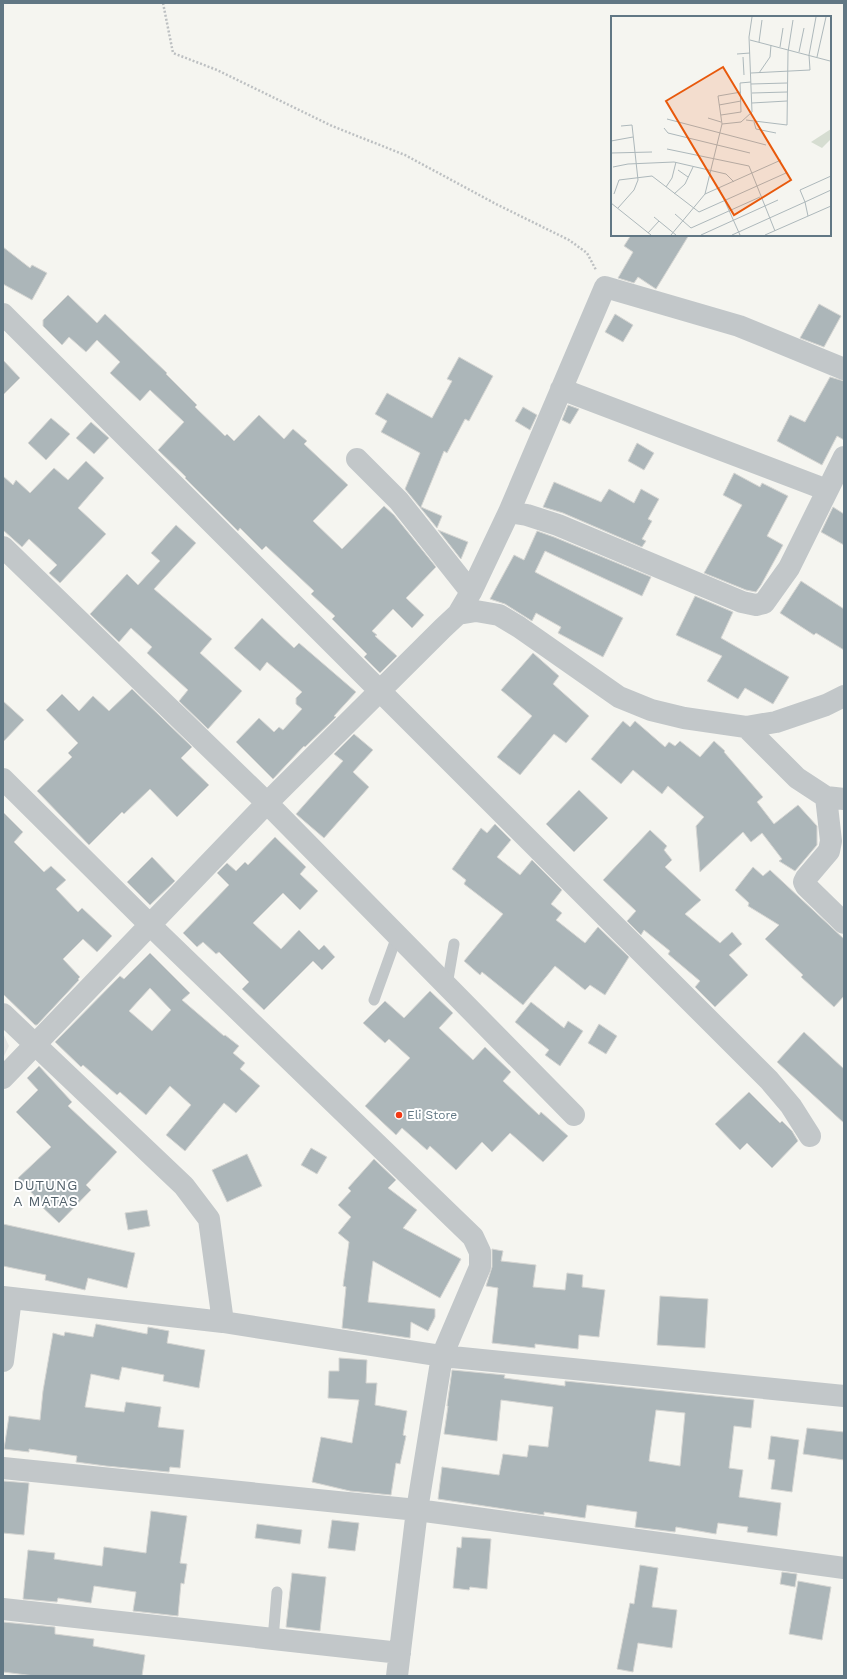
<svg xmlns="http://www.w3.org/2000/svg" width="847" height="1679" font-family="'Work Sans',sans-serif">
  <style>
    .built { fill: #e6e6e4 }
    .building { fill: #acb6b9; stroke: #d6d6d3; fill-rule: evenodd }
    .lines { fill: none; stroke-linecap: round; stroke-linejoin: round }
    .path { stroke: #bdc0c2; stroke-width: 2.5; stroke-dasharray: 2 2; stroke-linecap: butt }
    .lane { stroke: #c2c7c9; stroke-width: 11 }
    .street { stroke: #c2c7c9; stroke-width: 22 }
    .poi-dot { fill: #f23914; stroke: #fff; stroke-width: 1.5 }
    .labels { text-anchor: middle; stroke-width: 4; stroke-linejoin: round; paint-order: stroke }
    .poi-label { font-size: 12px; fill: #617784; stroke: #fff; text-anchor: start }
    .quarter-label { font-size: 14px; letter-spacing: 1px; fill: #505f69; stroke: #fff }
    .inset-road { fill: none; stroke: #adb8bb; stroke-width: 1 }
    .view { fill: #e8590c; fill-opacity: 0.15; stroke: #e8590c; stroke-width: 2 }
    .inset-edge { fill: none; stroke: #617784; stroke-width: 2 }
  </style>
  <rect width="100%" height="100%" fill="#f5f5f0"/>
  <path class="built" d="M3,1033L9,1046L3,1058Z"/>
  <path class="building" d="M631,235H689L656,289L638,277L634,283L618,278L633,252L624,246Z
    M3,247L30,268L32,265L47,273L32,300L3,284Z
    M68,295L97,323L105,314L167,373L166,374L197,405L195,407L225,436L227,434L234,441L259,415L284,439L293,429L307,441L304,444L348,485L313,521L342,549L384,506L394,515L436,567L406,598L424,615L412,628L393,609L372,631L377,635L375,636L397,656L380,673L364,657L367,654L332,619L335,616L311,594L314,591L266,546L262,550L240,528L238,531L185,478L186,477L158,450L184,422L150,390L140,401L110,373L120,362L97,340L86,352L69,337L62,345L43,326V320Z
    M819,304L841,316L824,347L800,338Z
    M615,314L633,325L623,342L605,332Z
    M459,357L493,376L469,421L465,419L447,453L444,451L421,507L442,516L437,528L405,489L420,453L381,432L387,421L375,414L387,393L432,418L452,381L447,379Z
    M3,360L20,378L3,395Z
    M830,377L844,381V440L837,436L822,465L777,441L790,415L805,422Z
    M568,405L579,409L570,424L562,420Z
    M523,407L537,415L530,430L515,421Z
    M51,418L70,434L46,460L28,443Z
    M91,422L109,438L94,454L76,438Z
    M637,443L654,453L644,470L628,461Z
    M86,461L104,478L78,508L106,534L60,583L49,573L57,565L29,539L22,547L3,530V476L13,485L16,480L30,493L54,468L68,480Z
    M734,473L760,487L762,483L788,496L767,536L783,545L761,585L756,592L746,590L704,573L742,505L723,495Z
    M554,482L601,502L609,489L634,503L641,489L659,499L648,519L652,521L642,539L646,541L642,547L563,513L543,507Z
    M833,507L844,514V545L821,532Z
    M176,525L196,543L154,589L212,639L200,653L242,691L208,729L179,701L188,690L147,653L152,647L131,628L119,642L90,614L127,574L138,585L160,561L151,553Z
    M438,530L468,542L461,559L460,558Z
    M537,531L554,537L651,577L642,596L545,551L535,572L623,618L603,657L558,633L561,627L536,613L532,621L505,604L490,599L514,555L524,560Z
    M801,581L844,609V650L816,633L814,635L780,613Z
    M695,596L733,612L721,638L789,677L773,704L745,688L738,699L707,681L722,656L676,635Z
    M262,618L294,648L299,643L356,692L334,716L336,717L305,747L304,746L273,779L236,742L259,718L274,732L279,727L283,730L302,709L296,704V698L302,692L267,662L260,671L234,648Z
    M533,653L559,676L553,684L589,716L566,743L554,734L520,775L497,757L532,716L501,690Z
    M132,689L192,747L181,758L209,785L177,817L150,789L124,814L122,812L89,845L37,791L72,757L68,753L78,743L46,710L62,694L79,711L93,696L109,711Z
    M3,701L24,720L3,742Z
    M623,721L630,727L635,721L665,747L669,742L675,746L680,741L700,757L714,741L725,751L724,752L763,797L757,802L774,824L798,805L817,826V845L795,871L779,861L782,859L762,833L751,842L743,832L700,872L696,826L704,817L668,786L662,794L633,770L621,784L591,759Z
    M354,734L373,750L353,772L369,787L324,838L296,814L343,761L334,754Z
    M579,790L608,818L574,852L546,824Z
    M3,812L23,832L14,842L44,872L51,866L66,880L56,889L78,912L82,908L112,936L97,952L83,939L63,959L80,977L78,979L79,980L37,1025H35L3,994Z
    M495,824L511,840L497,857L520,875L532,860L562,890L551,904L562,913L556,920L585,943L598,927L629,957L605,995L590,985L585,990L555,966L523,1005L482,972L480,975L464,961L503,914L464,884L466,880L452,869L481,828L487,833Z
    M650,830L667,846L664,850L672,860L665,867L701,900L685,914L720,943L732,932L742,944L729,955L748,975L715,1007L695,987L700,981L668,954L670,951L644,930L641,935L627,921L636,911L603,880Z
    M275,837L306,867L300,874L318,891L300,910L283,893L253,923L281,949L299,930L319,950L324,945L335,957L322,970L313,961L264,1010L242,989L249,982L219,952L216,954L203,942L197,947L183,933L229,885L217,873L227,863L236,871L245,862L248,865Z
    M152,857L175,881L150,905L127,882Z
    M753,867L763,876L770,870L844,939V996L834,1007L801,977L803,975L765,939L779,925L748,906L749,903L735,890Z
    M150,953L190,993L182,1000L224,1036L225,1035L239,1046L233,1053L245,1063L240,1069L260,1086L236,1113L224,1103L185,1151L166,1135L191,1105L170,1086L146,1115L120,1092L117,1095L83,1065L81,1067L55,1042L120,976L124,979ZM150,988L171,1010L152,1031L129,1011Z
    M430,991L453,1013L439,1028L473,1060L485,1047L511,1072L503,1081L539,1115L541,1112L568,1136L543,1162L510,1133L492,1152L482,1142L456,1170L430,1146L427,1150L402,1128L396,1135L365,1106L410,1058L389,1039L385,1043L363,1023L385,1001L404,1018Z
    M531,1002L564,1028L568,1021L583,1031L560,1066L545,1055L549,1050L515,1022Z
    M599,1024L617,1036L606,1054L588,1043Z
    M804,1032L844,1069V1123L777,1062Z
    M39,1066L72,1102L68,1106L117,1152L86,1185L91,1190L59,1223L38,1203L40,1202L18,1178L51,1147L16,1112L38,1090L27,1078Z
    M749,1092L780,1123L782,1121L792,1131L798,1141L772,1168L747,1143L740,1150L715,1124Z
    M311,1148L327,1157L317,1174L301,1165Z
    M247,1154L262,1186L227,1202L212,1170Z
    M374,1159L396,1180L388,1188L417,1210L403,1228L461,1259L440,1298L373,1261L368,1302L435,1309V1317L428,1331L411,1322L410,1338L342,1328L346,1287L343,1286L349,1242L338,1233L351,1217L338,1205L351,1191L348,1188Z
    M147,1210L150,1226L128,1230L125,1213Z
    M3,1224L135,1253L127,1288L88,1278L85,1290L45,1280L46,1275L3,1266Z
    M492,1249L503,1251L501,1261L536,1265L533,1287L565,1290L567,1273L583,1275L582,1287L605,1290L599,1337L579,1335L578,1349L535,1344V1348L492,1343L498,1288L486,1286L492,1267Z
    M660,1296L708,1299L705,1348L657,1345Z
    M96,1324L147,1334L148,1327L169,1331L167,1343L205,1350L199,1388L163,1381L164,1375L122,1367L119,1380L91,1374L85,1407L124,1412L126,1402L161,1407L158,1427L184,1430L180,1468L170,1467L169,1472L106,1466L76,1462L77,1456L29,1449V1452L4,1449L9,1416L40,1420L43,1391L53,1333L64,1336L65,1332L93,1337Z
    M339,1358L367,1360L366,1383H377L375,1405L407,1411L403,1435L406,1436L400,1464L396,1463L391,1495L350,1491L312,1482L321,1437L352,1443L359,1400L328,1398L329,1371H339Z
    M452,1370L505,1375L504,1378L565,1386V1381L754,1400L751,1428L734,1426L729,1468L743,1470L739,1497L781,1503L777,1536L747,1532L748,1527L718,1523L716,1534L676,1527L675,1532L635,1527L637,1512L587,1505L585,1518L544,1512V1515L438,1499L442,1467L499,1475L503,1454L527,1457L529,1445L548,1447L553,1407L501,1400L497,1441L444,1434L448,1406H447ZM656,1410L685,1413L680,1466L649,1461Z
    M807,1428L844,1432V1460L803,1454Z
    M771,1436L799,1440L792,1492L771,1489L775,1460L768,1459Z
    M3,1481L29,1483L24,1535L3,1533Z
    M151,1511L187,1516L180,1563L187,1564L184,1584L181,1583L178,1616L133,1611L136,1592L94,1586L91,1603L58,1598L57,1602L23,1599L28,1550L55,1553L54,1559L102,1566L104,1547L146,1553Z
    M332,1520L359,1523L355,1551L328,1548Z
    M257,1524L302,1530L300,1544L255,1538Z
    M462,1537L491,1539L487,1589L470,1587L469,1590L453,1588L457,1547L461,1548Z
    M640,1565L658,1568L652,1607L677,1610L672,1648L638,1643L633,1672L617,1669L630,1603L634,1604Z
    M782,1572L797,1574L795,1587L780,1584Z
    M292,1573L326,1577L320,1631L286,1627Z
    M798,1581L831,1587L822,1640L789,1634Z
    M3,1622L55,1627V1634L94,1639L93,1646L145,1655L142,1676H35L3,1672Z"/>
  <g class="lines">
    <path class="path" d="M163,3L173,53L217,70L332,126L405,155L496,204L569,240L587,253L596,270"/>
    <path class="lane" d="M447,985L454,944
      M374,1000L397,936
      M273,1639L277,1592"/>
    <path class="street" d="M3,314L769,1080L791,1106L810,1136
      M561,389L827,490
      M357,459L399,501L471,592
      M509,512L527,515L558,525L742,602L756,605L764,603L789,568L844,457
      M3,547L267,803L574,1115
      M458,614L471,592L509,512L605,287L739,326L844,369
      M746,727L797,778L826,797L844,799
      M3,779L150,925L473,1237L480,1252V1267L442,1356L417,1510L397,1676
      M826,797L831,841L829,851L806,878L804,882L806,886L844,923
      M3,1014L184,1186L209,1219L223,1322
      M3,1078L267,803L443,628L458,614L476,611L499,615L519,627L619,697L651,710L684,718L746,727L776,722L826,705L844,696
      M3,1297L223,1322L442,1356L844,1396
      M3,1361L11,1298
      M3,1468L417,1510L844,1568
      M3,1609L400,1653"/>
  </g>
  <circle class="poi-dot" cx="399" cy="1115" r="4"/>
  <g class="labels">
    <g class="poi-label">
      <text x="407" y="1119">Eli Store</text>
    </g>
    <g class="quarter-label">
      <text x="46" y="1190">DUTUNG<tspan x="46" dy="16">A MATAS</tspan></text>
    </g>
  </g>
  <g transform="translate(611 16)">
    <rect width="220" height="220" fill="#f5f5f0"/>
    <path d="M220,113V123L211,132L200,126Z" fill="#d6ddd1"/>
    <path class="inset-road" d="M139,24L219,45M148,26L151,4M169,31L172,12M188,36L193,12M126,38L139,37M132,41L133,59M206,41L215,1M140,57L199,54L198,39L205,1M148,57L159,41L160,29M140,68L176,67M141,77L176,76M141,87L176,85M108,89L130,85M110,99L130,96L129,67L140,66M97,102L110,106M56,103L155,129M135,104L176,109L177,36L182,4M143,106L145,113L165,117M111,108L107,80L130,76M53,112L57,117L139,137M0,125L22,121M56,133L138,150L164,215M0,137L41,136M2,151L17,148L63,146L115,158L123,166M67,154L77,161M55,171L61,162L65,146M108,172L129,219M3,178L8,164L41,160L88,196L175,157L174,153M63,178L74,168L82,151M94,178L111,108L130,106L141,96L138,21L141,1M0,187L40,219M7,192L23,174L27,164L21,109L10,110M64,198L80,212L149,181M197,200L194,186L220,174M43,201L65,219M37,217L48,205M60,219L94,178L170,144M90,219L167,184M121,219L194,186L189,174L220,160M154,219L220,190"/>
    <path class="view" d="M112,51L180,164L123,199L55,85Z"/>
    <rect width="220" height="220" class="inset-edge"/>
  </g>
  <rect width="847" height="1679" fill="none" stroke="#617784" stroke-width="8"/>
</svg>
